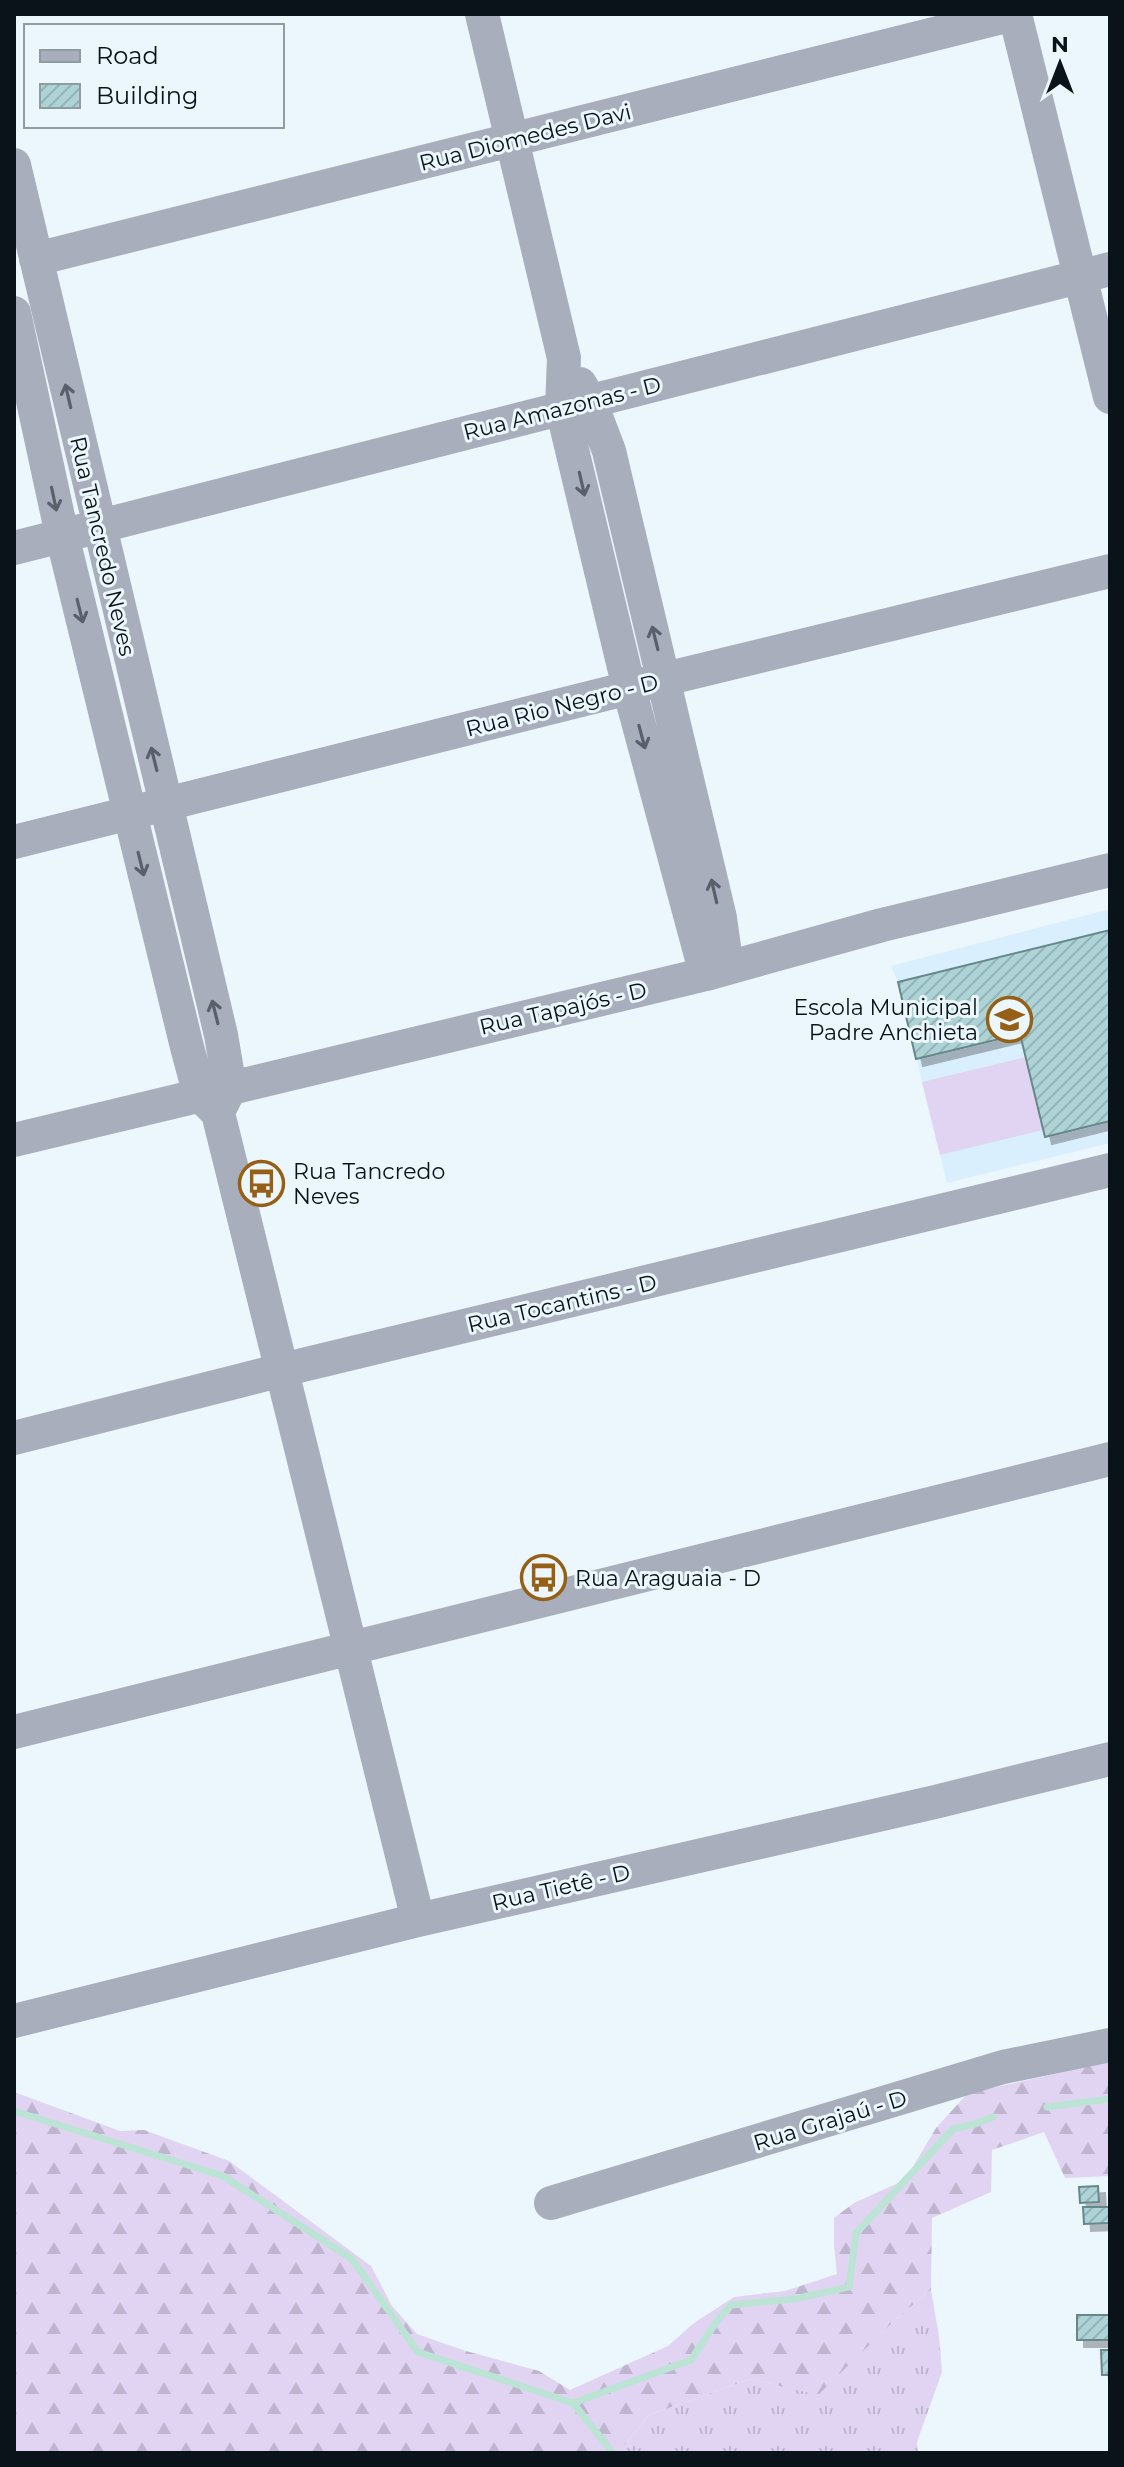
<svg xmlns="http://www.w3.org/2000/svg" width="1124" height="2467" font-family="Montserrat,sans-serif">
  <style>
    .built { fill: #daeffd }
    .grass { fill: url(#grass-tufts) }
    .forest { fill: url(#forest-firs) }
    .pitch { fill: #e0d4f2 }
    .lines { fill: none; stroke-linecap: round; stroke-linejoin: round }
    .stream { stroke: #bbe4d4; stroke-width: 7 }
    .building { fill: url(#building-hatch); stroke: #66888b; stroke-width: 2; filter: url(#shadow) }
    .minor { stroke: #a8aebc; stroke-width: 34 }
    .oneway { stroke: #58606a }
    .labels { text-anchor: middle; stroke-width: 6; stroke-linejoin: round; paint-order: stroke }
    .street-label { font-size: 22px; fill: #091319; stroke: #ebf6fd }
    .poi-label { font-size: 22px; fill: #091319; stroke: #ebf6fd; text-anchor: start }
  </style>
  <defs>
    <pattern id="grass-tufts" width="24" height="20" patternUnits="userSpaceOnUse" patternTransform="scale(2)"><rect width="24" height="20" fill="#e0d4f2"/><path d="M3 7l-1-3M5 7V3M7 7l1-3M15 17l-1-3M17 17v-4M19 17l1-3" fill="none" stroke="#bfb5cf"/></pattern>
    <pattern id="forest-firs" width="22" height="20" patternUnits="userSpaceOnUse" patternTransform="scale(2)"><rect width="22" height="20" fill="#e0d4f2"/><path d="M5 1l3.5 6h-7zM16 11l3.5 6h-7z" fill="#bfb5cf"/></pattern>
    <pattern id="building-hatch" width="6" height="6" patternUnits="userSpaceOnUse" patternTransform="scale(2)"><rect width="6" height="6" fill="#aed3d6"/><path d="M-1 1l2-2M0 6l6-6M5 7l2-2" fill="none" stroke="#94b4b7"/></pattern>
    <filter id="shadow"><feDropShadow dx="7" dy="7" stdDeviation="0" flood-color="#0004"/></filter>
  </defs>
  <rect width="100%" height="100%" fill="#ebf6fd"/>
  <path class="built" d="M1110,909V1143L947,1183L898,982L891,966Z"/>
  <path class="grass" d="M931,2290L939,2336L942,2372L917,2442L918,2453H618L649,2415L750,2379L818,2394L898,2317Z"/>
  <path class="forest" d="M1110,2061V2176L1065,2178L1044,2132L992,2150L991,2192L932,2218L931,2290L898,2317L818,2395L750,2379L649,2415L618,2453H14V2092L120,2131L144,2130L229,2161L371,2266L392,2306L417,2334L466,2351L539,2371L570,2390L668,2346L694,2323L734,2297L785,2291L837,2274L834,2245V2218L854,2203L905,2180L936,2128L967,2094Z"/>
  <path class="pitch" d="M1026,1057L1043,1130L940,1155L922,1082Z"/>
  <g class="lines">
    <path class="stream" d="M1047,2107L1110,2099
      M14,2111L223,2176L352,2259L418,2352L573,2403L691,2360L717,2321L731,2305L794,2299L849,2287L856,2233L953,2129L975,2124L993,2117
      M573,2403L613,2453"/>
  </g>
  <path class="building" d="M1110,930V1121L1045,1137L1020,1034L916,1059L898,982Z
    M1098,2186L1099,2202L1080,2203L1079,2187Z
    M1083,2207H1110V2223L1084,2224Z
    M1077,2315H1110V2340H1077Z
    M1101,2350H1110V2375H1102Z"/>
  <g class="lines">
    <path class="minor" d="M482,14L564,358L562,408L629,688L706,974
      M1015,14L1110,397
      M14,165L221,1035L230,1088L219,1110
      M36,259L1014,14
      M14,313L62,535L187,1047L200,1095L218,1113L418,1920
      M580,384L590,401L609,451L720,918L727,968
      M14,548L1110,269
      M14,842L665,679L1110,571
      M14,1140L706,974L882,925L1110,870
      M14,1438L282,1370L1110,1170
      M14,1732L1110,1459
      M14,2021L418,1920L935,1802L1110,1759
      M551,2203L1003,2067L1110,2045"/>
  </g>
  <defs><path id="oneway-shaft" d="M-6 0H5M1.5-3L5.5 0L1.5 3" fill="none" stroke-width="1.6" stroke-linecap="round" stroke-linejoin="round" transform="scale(2)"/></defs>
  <g class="oneway">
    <use href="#oneway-shaft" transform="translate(68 396) rotate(-103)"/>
    <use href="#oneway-shaft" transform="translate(582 484) rotate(77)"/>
    <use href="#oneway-shaft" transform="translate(54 499) rotate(78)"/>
    <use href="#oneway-shaft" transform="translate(80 611) rotate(76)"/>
    <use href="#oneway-shaft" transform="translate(655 638) rotate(-104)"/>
    <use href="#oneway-shaft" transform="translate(642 737) rotate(75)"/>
    <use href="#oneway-shaft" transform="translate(154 759) rotate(-104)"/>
    <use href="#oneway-shaft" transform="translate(141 864) rotate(76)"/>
    <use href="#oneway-shaft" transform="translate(714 891) rotate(-103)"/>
    <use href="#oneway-shaft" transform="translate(215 1012) rotate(-104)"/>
  </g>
  <defs>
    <symbol id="school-ring" viewBox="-11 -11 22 22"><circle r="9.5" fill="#ebf6fd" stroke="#956015" stroke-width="1.5"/><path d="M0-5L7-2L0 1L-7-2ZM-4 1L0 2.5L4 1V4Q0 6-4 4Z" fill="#956015"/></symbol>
    <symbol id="bus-ring" viewBox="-11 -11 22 22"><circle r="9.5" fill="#ebf6fd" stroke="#956015" stroke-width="1.5"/><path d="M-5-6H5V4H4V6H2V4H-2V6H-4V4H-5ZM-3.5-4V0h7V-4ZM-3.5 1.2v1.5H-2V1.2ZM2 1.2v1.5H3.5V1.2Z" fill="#956015"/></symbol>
  </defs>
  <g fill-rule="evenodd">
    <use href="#school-ring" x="984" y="994" width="51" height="51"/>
    <use href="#bus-ring" x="236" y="1158" width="51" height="51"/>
    <use href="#bus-ring" x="518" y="1552" width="51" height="51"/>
  </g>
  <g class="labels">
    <g class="street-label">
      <text transform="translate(525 137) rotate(-14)" y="8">Rua Diomedes Davi</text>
      <text transform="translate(562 408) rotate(-14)" y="8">Rua Amazonas - D</text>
      <text transform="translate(103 546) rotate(77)" y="8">Rua Tancredo Neves</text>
      <text transform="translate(562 705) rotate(-14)" y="8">Rua Rio Negro - D</text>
      <text transform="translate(563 1008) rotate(-13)" y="8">Rua Tapajós - D</text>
      <text transform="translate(562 1303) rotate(-13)" y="8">Rua Tocantins - D</text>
      <text transform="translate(561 1887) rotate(-13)" y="8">Rua Tietê - D</text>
      <text transform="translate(830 2120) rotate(-17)" y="8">Rua Grajaú - D</text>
    </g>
    <g class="poi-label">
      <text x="978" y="1015" text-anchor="end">Escola Municipal<tspan x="978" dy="25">Padre Anchieta</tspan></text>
      <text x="293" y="1179">Rua Tancredo<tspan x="293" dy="25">Neves</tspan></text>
      <text x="575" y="1586">Rua Araguaia - D</text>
    </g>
  </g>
  <rect width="1124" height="2467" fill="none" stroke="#091319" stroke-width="32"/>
  <rect x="24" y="24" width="260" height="104" fill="#ebf6fd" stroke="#919ba2" stroke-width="2"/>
  <rect x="40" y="50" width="40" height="12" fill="#a8aebc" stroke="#919ba2" stroke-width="2"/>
  <text x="96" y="64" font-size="24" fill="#091319">Road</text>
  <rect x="40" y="84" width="40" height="24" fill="url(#building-hatch)" stroke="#919ba2" stroke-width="2"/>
  <text x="96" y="104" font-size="24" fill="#091319">Building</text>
  <g transform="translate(1060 64)" stroke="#ebf6fd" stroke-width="6" paint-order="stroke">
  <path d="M0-6L14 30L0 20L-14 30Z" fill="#091319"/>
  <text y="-12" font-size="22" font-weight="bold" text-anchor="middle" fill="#091319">N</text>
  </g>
</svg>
